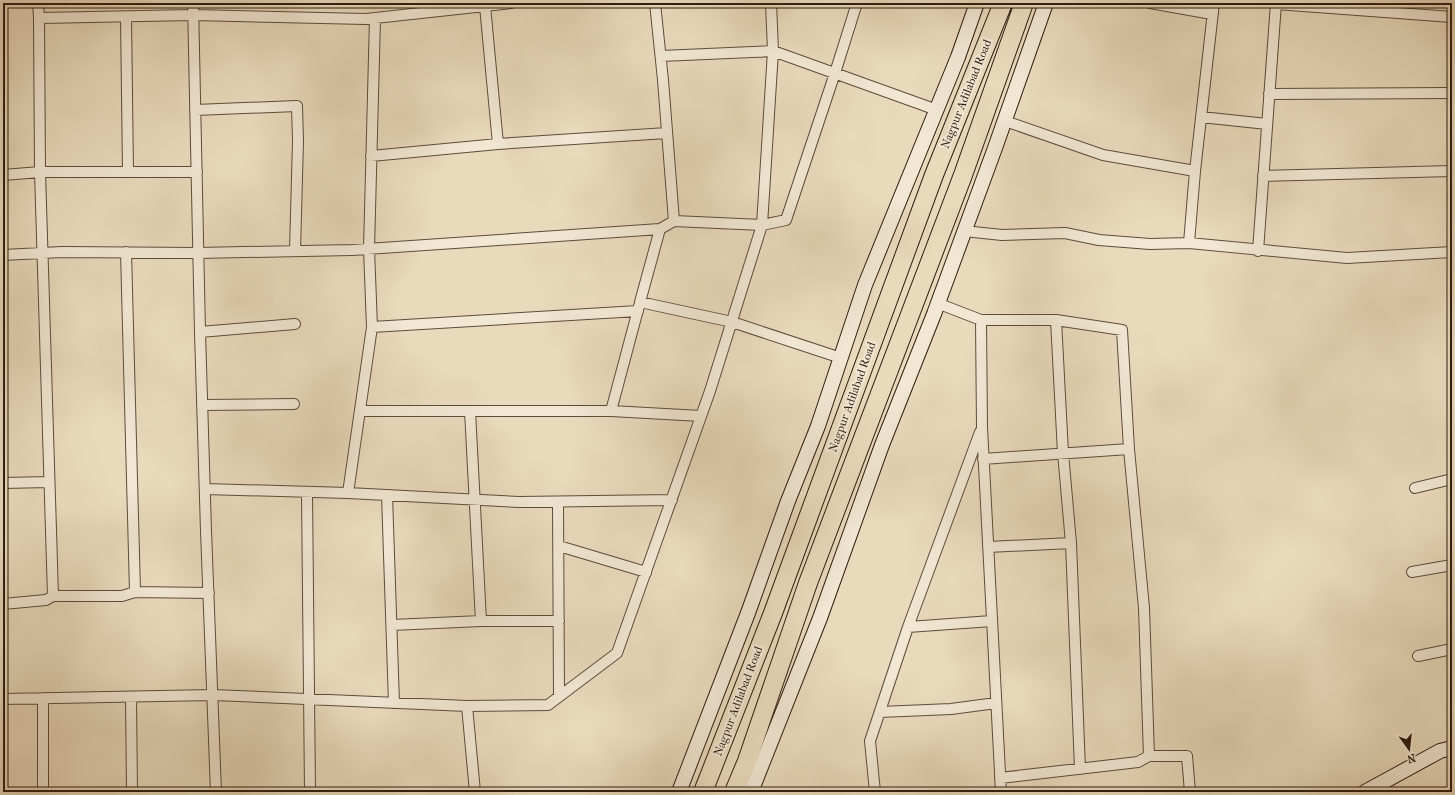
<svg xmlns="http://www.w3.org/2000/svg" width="1455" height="795" font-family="'IM FELL French Canon',serif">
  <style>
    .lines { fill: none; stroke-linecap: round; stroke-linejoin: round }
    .street-casing { stroke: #5d4c3c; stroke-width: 12 }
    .secondary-casing { stroke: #2e1c11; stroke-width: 16 }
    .highway-casing { stroke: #2e1c11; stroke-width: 20 }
    .street { stroke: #f1e7d3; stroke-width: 10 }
    .secondary { stroke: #f1e7d3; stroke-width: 14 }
    .highway { stroke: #e9dabc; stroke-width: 18 }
    .labels { text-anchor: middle; stroke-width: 4; stroke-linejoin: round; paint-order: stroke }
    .street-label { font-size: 12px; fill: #2e1c11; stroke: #f1e7d3 }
  </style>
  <rect width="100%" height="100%" fill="#e9dabc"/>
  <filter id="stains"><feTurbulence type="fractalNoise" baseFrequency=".005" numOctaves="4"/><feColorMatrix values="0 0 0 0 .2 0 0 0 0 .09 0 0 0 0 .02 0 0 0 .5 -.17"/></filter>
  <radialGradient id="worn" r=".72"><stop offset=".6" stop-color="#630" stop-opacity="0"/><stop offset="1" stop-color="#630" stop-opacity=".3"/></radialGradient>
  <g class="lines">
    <defs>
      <path id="street" d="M38,3L39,18
        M193,3L200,332L206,531L216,792
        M485,3V6L511,3
        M771,3L773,51L762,225L786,220L835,73L857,3
        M1150,3L1212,14
        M1276,4L1452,17
        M126,17L128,172
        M375,18L369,249L372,327L638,311
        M661,56L773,51L937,110
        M1269,94L1452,93
        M195,110L297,106L298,141L295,251
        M1201,117L1267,124
        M1005,121L1103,155L1195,171
        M371,156L498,144L667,133
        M3,175L40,172H197
        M1263,176L1452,171
        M674,221L660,229L640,302L732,322L841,358
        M964,231L1002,235L1065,233L1099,240L1150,244L1189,243L1347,258L1452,252
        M1189,243L1195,171L1214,3
        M1258,251L1276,3
        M126,252L135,592
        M3,255L62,252L198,253L352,250L660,229
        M937,303L981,320L982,427L1001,792
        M639,306L611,411L701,416
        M981,320H1056L1122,330L1129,449
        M1056,320L1063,453L1071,543L1080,769
        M200,332L295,324
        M202,405L294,404
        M360,411H611
        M470,411L481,621
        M983,459L1129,449L1144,608L1149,756
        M3,483L49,482
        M1415,488L1452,479
        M205,489L348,493L372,327
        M307,492L310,792
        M348,493L519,502L672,500
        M387,495L394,703
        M558,502L559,696
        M559,546L646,572V573
        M988,547L1071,543
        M1412,572L1452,565
        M53,596L40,172L39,18L193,15L366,19L485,6L498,144
        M3,604L46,600L53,596H122L135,592L209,593
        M392,625L481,621H559
        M908,627L980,432
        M1418,656L1452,649
        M131,697L132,792
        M3,699L213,695L467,706
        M880,712L951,709L996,703
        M1000,778L1138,762L1149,756H1187L1190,792
        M43,792V698
        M475,792L467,706L548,705L617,653L710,391L762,225L674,221L663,80L655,3
        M875,792L870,741L908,627L992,621"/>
      <path id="secondary" d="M679,792L748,613L788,501L818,426L865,285L958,57L977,3
        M751,792L820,618L882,445L934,314L995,148L1046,3
        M1365,792L1440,751L1452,748"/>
      <path id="highway" d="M703,792L773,613L934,175L1003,3
        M734,792L747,761L808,583L963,175L1024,3"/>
    </defs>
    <use href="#street" class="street-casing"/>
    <use href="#secondary" class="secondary-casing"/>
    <use href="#highway" class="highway-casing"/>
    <use href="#street" class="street"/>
    <use href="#secondary" class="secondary"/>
    <use href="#highway" class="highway"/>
  </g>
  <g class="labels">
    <g class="street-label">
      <text transform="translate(966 94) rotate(-68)" y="4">Nagpur Adilabad Road</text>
      <text transform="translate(852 397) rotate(-70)" y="4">Nagpur Adilabad Road</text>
      <text transform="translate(738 701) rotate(-69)" y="4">Nagpur Adilabad Road</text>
    </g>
  </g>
  <rect width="1455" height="795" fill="none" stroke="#e9dabc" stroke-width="16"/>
  <rect x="4" y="4" width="1447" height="787" fill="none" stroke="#2e1c11" stroke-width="2"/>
  <rect x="8" y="8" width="1439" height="779" fill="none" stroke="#2e1c11"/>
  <g transform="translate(1409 749) rotate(165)" stroke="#f1e7d3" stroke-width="3" paint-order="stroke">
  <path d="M0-3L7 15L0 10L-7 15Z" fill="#2e1c11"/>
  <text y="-6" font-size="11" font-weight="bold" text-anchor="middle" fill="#2e1c11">N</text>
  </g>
  <rect width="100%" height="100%" filter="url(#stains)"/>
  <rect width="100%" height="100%" fill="url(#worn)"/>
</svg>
